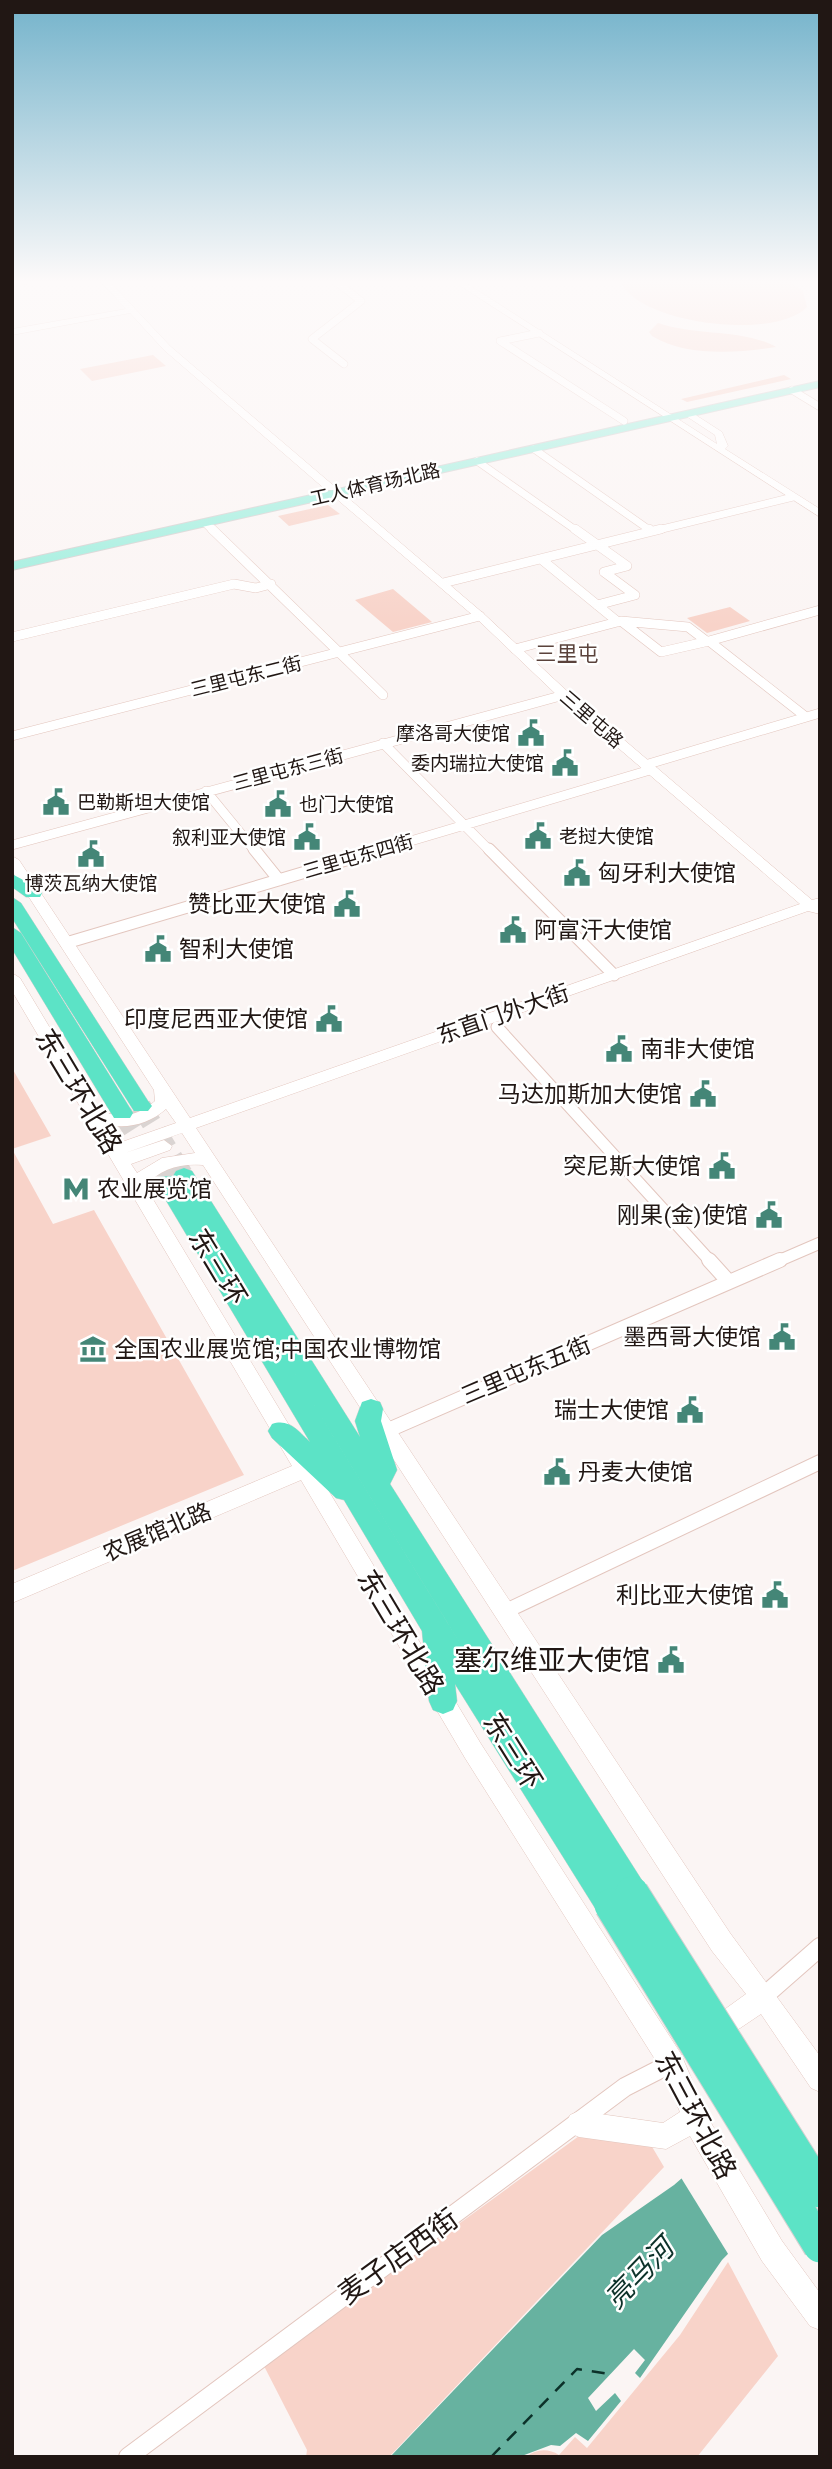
<svg xmlns="http://www.w3.org/2000/svg" width="832" height="2469" font-family="'Crimson Pro','Noto Sans SC',serif">
  <style>
    .green { fill: #f8d3c9 }
    .water { fill: #67b2a0 }
    .pier { fill: #fbf5f4 }
    .lines { fill: none; stroke-linecap: round; stroke-linejoin: round }
    .ferry { stroke: #0c3129; stroke-width: 2.5; stroke-dasharray: 13 10; stroke-linecap: butt }
    .highway-tunnel { stroke: #dad4d2; stroke-width: 20; stroke-dasharray: 20 10; stroke-linecap: butt }
    .street-far4-casing { stroke: #e3c6be; stroke-width: 8 }
    .street-far3-casing { stroke: #e3c6be; stroke-width: 10 }
    .street-far2-casing { stroke: #e3c6be; stroke-width: 13 }
    .street-far1-casing { stroke: #e3c6be; stroke-width: 16 }
    .street-casing { stroke: #e3c6be; stroke-width: 20 }
    .secondary-casing { stroke: #e3c6be; stroke-width: 1 }
    .primary-casing { stroke: #d3d1d0; stroke-width: 2 }
    .highway-casing { stroke: #d3d1d0; stroke-width: 1 }
    .street-far4 { stroke: #fff; stroke-width: 7 }
    .street-far3 { stroke: #fff; stroke-width: 9 }
    .street-far2 { stroke: #fff; stroke-width: 11 }
    .street-far1 { stroke: #fff; stroke-width: 14 }
    .street { stroke: #fff; stroke-width: 18 }
    .secondary { fill: #fff; fill-rule: evenodd }
    .primary { fill: #9deedd; fill-rule: evenodd }
    .highway { fill: #5ce3c6; fill-rule: evenodd }
    .highway-bridge-casing { stroke: #d3d1d0; stroke-width: 35; stroke-linecap: butt }
    .highway-bridge { stroke: #5ce3c6; stroke-width: 33 }
    .labels { text-anchor: middle; stroke-width: 5; stroke-linejoin: round; paint-order: stroke }
    .far-street-label { font-size: 19px; fill: #211714; stroke: #fff }
    .far-poi-label { font-size: 19px; fill: #211714; stroke: #fff; text-anchor: end }
    .far-neighbourhood-label { font-size: 21px; fill: #5b433c; stroke: #fff }
    .poi-label { font-size: 23px; fill: #211714; stroke: #fff; text-anchor: end }
    .street-label { font-size: 23px; fill: #211714; stroke: #fff }
    .near-street-label { font-size: 28px; fill: #211714; stroke: #fff }
    .near-poi-label { font-size: 28px; fill: #211714; stroke: #fff; text-anchor: end }
    .near-water-label { font-size: 28px; font-style: italic; fill: #0c3129; stroke: #fff }
  </style>
  <rect width="100%" height="100%" fill="#fbf5f4"/>
  <path class="green" d="M620,281H790L803,291L807,307C775,341 638,324 620,281Z
    M658,323C697,336 744,329 776,347C738,353 686,357 652,336L649,332Z
    M153,355L166,366L92,381L80,369Z
    M784,375L791,379L687,402L681,399Z
    M328,505L340,514L289,526L278,516Z
    M393,589L432,622L393,632L355,600Z
    M730,607L750,621L707,633L687,618Z
    M12,1068L51,1136L12,1149L53,1224L94,1210L244,1475L12,1571Z
    M579,2136L651,2145L664,2167L389,2457H306L307,2450L264,2366Z
    M728,2262L778,2356L697,2457H526C536,2449 548,2448 559,2455L575,2437L587,2448L680,2335Z"/>
  <path class="water" d="M820,2058V2160L722,2260L640,2378L635,2373L645,2360L634,2349L588,2398L596,2411L615,2393L621,2401L588,2441L576,2433L560,2446L551,2445L519,2457H390L602,2235L674,2185Z"/>
  <path class="pier" d="M820,2054V2165L730,2257L680,2176Z"/>
  <g class="lines">
    <path class="ferry" d="M491,2457L577,2369L610,2374"/>
    <path class="highway-tunnel" d="M141,1106L184,1176
      M122,1113L166,1182"/>
    <defs>
      <path id="street-far4" d="M335,281L361,301L312,339L344,364
        M539,333L500,341L624,421
        M792,390L820,407
        M534,449L651,531
        M477,461L577,531
        M205,523L213,531
        M654,531L793,497"/>
      <path id="street-far3" d="M212,529L383,695
        M575,529L627,566L604,572L635,595L597,605
        M649,529L651,531
        M541,559L618,622
        M443,583L661,529
        M621,621L688,627L705,640
        M12,637L234,584L256,588L271,584
        M709,641L820,610
        M515,649L621,621L661,652L709,641L806,717
        M12,736L480,616
        M383,743L490,851
        M645,765L820,713
        M206,791L255,851
        M12,845L564,695
        M377,851L650,770"/>
      <path id="street-far2" d="M254,849L279,880
        M489,849L614,975
        M66,943L383,849
        M497,1027L711,1262
        M776,1262L820,1243"/>
      <path id="street-far1" d="M709,1260L729,1282
        M386,1431L780,1260
        M504,1612L820,1462"/>
      <path id="street" d="M763,1997L820,1947
        M128,2457L625,2087L672,2063"/>
      <path id="secondary" d="M39,281L12,287V282Z
        M100,281H109L170,346L334,486V490H326L164,350L130,313L12,335V329L126,309Z
        M453,281H463L717,444L715,435L683,414L691,412L722,432L728,446L725,449L820,509V517Z
        M332,491H340L484,614L568,692L812,900L820,898V914L808,911L196,1128L730,1933L820,2056V2092L811,2088L761,2014L712,2047L703,2043L699,2034L703,2025L746,1994L712,1951L203,1165C180,1163 160,1169 145,1186L481,1744L681,2054L708,2118L782,2241L820,2293V2330L810,2326L762,2261L690,2136L666,2149L579,2137L570,2133L566,2124L570,2115L579,2111L663,2123L680,2112L663,2072L465,1758L301,1480L12,1603V1584L292,1466L12,991V973L20,978L98,1108C117,1121 138,1116 155,1101L154,1090L12,871V856L19,860L190,1118L800,904L560,698L476,618L332,495ZM166,1109L176,1123L119,1143L108,1125C130,1129 150,1123 166,1109ZM182,1133L195,1153L162,1158L137,1173L131,1164L170,1150L172,1146L164,1140L125,1153Z"/>
      <path id="primary" d="M820,381V387L12,570V562Z"/>
      <path id="highway" d="M12,874L40,889L42,893L40,897H26L12,887Z
        M12,897L21,903L148,1101L152,1106L148,1111H134L12,918Z
        M12,927L21,933L133,1113L130,1118H114L111,1113L12,949Z
        M184,1168L192,1171L360,1437L355,1421L362,1402L371,1399L380,1402L383,1409L381,1421L397,1470L390,1484L643,1882L647,1893L643,1904L632,1908L626,1906L622,1916L611,1920L600,1916L455,1684L457,1701L453,1710L443,1714L433,1710L429,1701L422,1631L344,1500L336,1498L272,1438L268,1431L272,1424C289,1418 298,1431 310,1442L155,1182L158,1177L173,1176L176,1171ZM276,1343L466,1653L444,1617Z"/>
    </defs>
    <use href="#street-far4" class="street-far4-casing"/>
    <use href="#street-far3" class="street-far3-casing"/>
    <use href="#street-far2" class="street-far2-casing"/>
    <use href="#street-far1" class="street-far1-casing"/>
    <use href="#street" class="street-casing"/>
    <use href="#secondary" class="secondary-casing"/>
    <use href="#primary" class="primary-casing"/>
    <use href="#highway" class="highway-casing"/>
    <use href="#street-far4" class="street-far4"/>
    <use href="#street-far3" class="street-far3"/>
    <use href="#street-far2" class="street-far2"/>
    <use href="#street-far1" class="street-far1"/>
    <use href="#street" class="street"/>
    <use href="#secondary" class="secondary"/>
    <use href="#primary" class="primary"/>
    <use href="#highway" class="highway"/>
    <defs>
      <path id="highway-bridge" d="M632,1893L820,2191
        M611,1905L820,2246"/>
    </defs>
    <use href="#highway-bridge" class="highway-bridge-casing"/>
    <use href="#highway-bridge" class="highway-bridge"/>
  </g>
  <linearGradient id="sky" x2="0" y2="1"><stop stop-color="#74b3cb"/><stop offset="0.45" stop-color="#fdfafa"/><stop offset="1" stop-color="#fdfafa" stop-opacity="0"/></linearGradient>
  <rect width="832" height="627" fill="url(#sky)"/>
  <defs>
    <symbol id="civic-bare" viewBox="-9 -9 18 18"><path d="M-.6-6.5H3V-4.5H.6V-3L4-1V1h2V6H-6V1h2V-1L-.6-3ZM-1.2 2.5V6h2.4V2.5Z" fill="#448677" stroke="#fff" stroke-width="2.5" paint-order="stroke"/></symbol>
    <symbol id="metro-bare" viewBox="-9 -9 18 18"><path d="M-5.5 5V-5H-3L0 0L3-5H5.5V5H3V-.5L0 4L-3-.5V5Z" fill="#448677" stroke="#fff" stroke-width="2.5" paint-order="stroke"/></symbol>
    <symbol id="museum-bare" viewBox="-9 -9 18 18"><path d="M0-6L6-3V-2H-6V-3ZM-5-1h2V3h-2ZM-1-1h2V3h-2ZM3-1h2V3H3ZM-6 4H6V6H-6Z" fill="#448677" stroke="#fff" stroke-width="2.5" paint-order="stroke"/></symbol>
  </defs>
  <g fill-rule="evenodd">
    <use href="#civic-bare" x="512" y="714" width="38" height="38"/>
    <use href="#civic-bare" x="546" y="744" width="38" height="38"/>
    <use href="#civic-bare" x="37" y="783" width="38" height="38"/>
    <use href="#civic-bare" x="259" y="785" width="38" height="38"/>
    <use href="#civic-bare" x="519" y="817" width="38" height="38"/>
    <use href="#civic-bare" x="288" y="818" width="38" height="38"/>
    <use href="#civic-bare" x="72" y="835" width="38" height="38"/>
    <use href="#civic-bare" x="558" y="854" width="38" height="38"/>
    <use href="#civic-bare" x="328" y="885" width="38" height="38"/>
    <use href="#civic-bare" x="494" y="911" width="38" height="38"/>
    <use href="#civic-bare" x="139" y="930" width="38" height="38"/>
    <use href="#civic-bare" x="310" y="1000" width="38" height="38"/>
    <use href="#civic-bare" x="600" y="1030" width="38" height="38"/>
    <use href="#civic-bare" x="684" y="1075" width="38" height="38"/>
    <use href="#civic-bare" x="703" y="1147" width="38" height="38"/>
    <use href="#metro-bare" x="57" y="1170" width="38" height="38"/>
    <use href="#civic-bare" x="750" y="1196" width="38" height="38"/>
    <use href="#civic-bare" x="763" y="1318" width="38" height="38"/>
    <use href="#museum-bare" x="74" y="1330" width="38" height="38"/>
    <use href="#civic-bare" x="671" y="1391" width="38" height="38"/>
    <use href="#civic-bare" x="538" y="1453" width="38" height="38"/>
    <use href="#civic-bare" x="756" y="1576" width="38" height="38"/>
    <use href="#civic-bare" x="652" y="1641" width="38" height="38"/>
  </g>
  <g class="labels">
    <g class="far-street-label">
      <text transform="translate(375 484) rotate(-13)" y="7">工人体育场北路</text>
      <text transform="translate(246 676) rotate(-14)" y="7">三里屯东二街</text>
      <text transform="translate(592 719) rotate(41)" y="7">三里屯路</text>
      <text transform="translate(288 769) rotate(-15)" y="7">三里屯东三街</text>
      <text transform="translate(358 856) rotate(-16)" y="7">三里屯东四街</text>
    </g>
    <g class="far-poi-label">
      <text x="510" y="740">摩洛哥大使馆</text>
      <text x="544" y="770">委内瑞拉大使馆</text>
      <text x="77" y="809" text-anchor="start">巴勒斯坦大使馆</text>
      <text x="299" y="811" text-anchor="start">也门大使馆</text>
      <text x="559" y="843" text-anchor="start">老挝大使馆</text>
      <text x="286" y="844">叙利亚大使馆</text>
      <text x="91" y="890" text-anchor="middle">博茨瓦纳大使馆</text>
    </g>
    <g class="far-neighbourhood-label">
      <text x="567" y="661">三里屯</text>
    </g>
    <g class="poi-label">
      <text x="598" y="881" text-anchor="start">匈牙利大使馆</text>
      <text x="326" y="912">赞比亚大使馆</text>
      <text x="534" y="938" text-anchor="start">阿富汗大使馆</text>
      <text x="179" y="957" text-anchor="start">智利大使馆</text>
      <text x="308" y="1027">印度尼西亚大使馆</text>
      <text x="640" y="1057" text-anchor="start">南非大使馆</text>
      <text x="682" y="1102">马达加斯加大使馆</text>
      <text x="701" y="1174">突尼斯大使馆</text>
      <text x="97" y="1197" text-anchor="start">农业展览馆</text>
      <text x="748" y="1223">刚果(金)使馆</text>
      <text x="761" y="1345">墨西哥大使馆</text>
      <text x="114" y="1357" text-anchor="start">全国农业展览馆;中国农业博物馆</text>
      <text x="669" y="1418">瑞士大使馆</text>
      <text x="578" y="1480" text-anchor="start">丹麦大使馆</text>
      <text x="754" y="1603">利比亚大使馆</text>
    </g>
    <g class="street-label">
      <text transform="translate(503 1014) rotate(-19)" y="8">东直门外大街</text>
      <text transform="translate(526 1370) rotate(-23)" y="8">三里屯东五街</text>
      <text transform="translate(157 1532) rotate(-23)" y="8">农展馆北路</text>
    </g>
    <g class="near-street-label">
      <text transform="translate(79 1091) rotate(59)" y="10">东三环北路</text>
      <text transform="translate(218 1267) rotate(59)" y="10">东三环</text>
      <text transform="translate(401 1632) rotate(59)" y="10">东三环北路</text>
      <text transform="translate(513 1751) rotate(58)" y="10">东三环</text>
      <text transform="translate(696 2115) rotate(62)" y="10">东三环北路</text>
      <text transform="translate(398 2256) rotate(-36)" y="10">麦子店西街</text>
    </g>
    <g class="near-poi-label">
      <text x="650" y="1670">塞尔维亚大使馆</text>
    </g>
    <g class="near-water-label">
      <text transform="translate(639 2273) rotate(-46)" y="10">亮马河</text>
    </g>
  </g>
  <rect width="832" height="2469" fill="none" stroke="#211714" stroke-width="28"/>
</svg>
